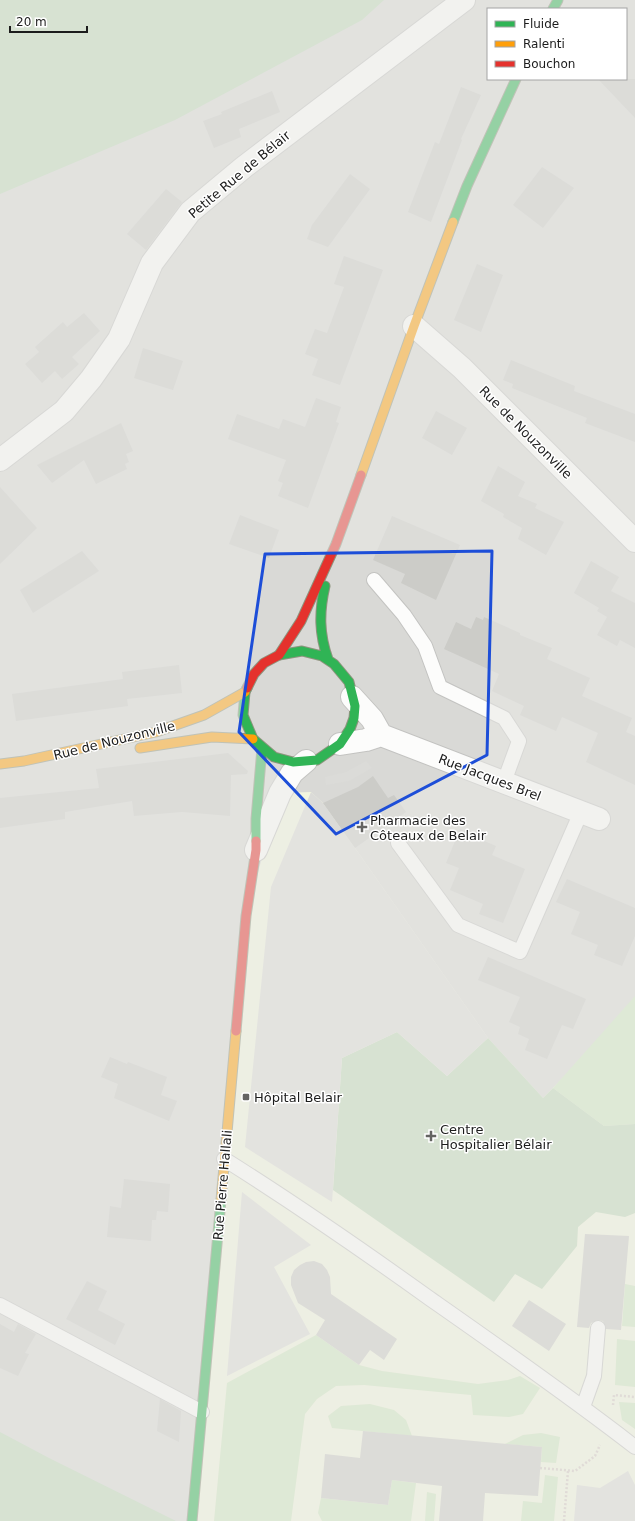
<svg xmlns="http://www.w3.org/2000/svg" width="635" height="1521" font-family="'DejaVu Sans',sans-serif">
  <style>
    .residential { fill: #d9d9d6; fill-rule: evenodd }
    .education { fill: #f2f5df }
    .grass { fill: #d1e8c3 }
    .forest { fill: #c0d9ba }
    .parking { fill: #dbdbd8 }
    .building { fill: #ccccc8 }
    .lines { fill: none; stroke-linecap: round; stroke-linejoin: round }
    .lane-casing { stroke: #c3c3c1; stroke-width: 16 }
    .street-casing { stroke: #c3c3c1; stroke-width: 24 }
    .fast-casing { stroke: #8e947e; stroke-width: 11 }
    .slow-casing { stroke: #8e947e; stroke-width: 11 }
    .jam-casing { stroke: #8e947e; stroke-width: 11 }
    .path { stroke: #d5cac5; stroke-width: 2.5; stroke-dasharray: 2 2; stroke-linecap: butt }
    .lane { stroke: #fcfcfb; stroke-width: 14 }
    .street { stroke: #fcfcfb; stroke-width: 22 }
    .fast { stroke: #30b455; stroke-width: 9 }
    .slow { stroke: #ff9f0a; stroke-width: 9 }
    .jam { stroke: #e5322d; stroke-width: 9 }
    .marked { fill: none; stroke: #1d4ed8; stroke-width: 3; stroke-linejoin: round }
    .poi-dot { fill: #646462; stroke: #fff; stroke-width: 1.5 }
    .labels { text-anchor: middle; stroke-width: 3; stroke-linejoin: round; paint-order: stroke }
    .street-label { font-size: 13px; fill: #1c1c1c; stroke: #fff }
    .poi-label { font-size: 13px; fill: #1c1c1c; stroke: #fff; text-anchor: start }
  </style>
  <rect width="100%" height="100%" fill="#eaeae5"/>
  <path class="residential" d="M0,0H635V1521H0ZM488,9H626V79H488Z"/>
  <path class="education" d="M311,792L323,803L355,848L488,1038L543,1098L635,1004V1521H194L246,916L280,793Z"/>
  <path class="grass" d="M635,996V1124L604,1126L553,1088Z
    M625,1284L635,1286V1327L622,1326Z
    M316,1335L359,1365L382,1371L478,1384L508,1380L520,1376L540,1388L523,1414L509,1417L473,1415L471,1395L364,1385L336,1386L317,1399L305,1414L291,1521H214L227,1383Z
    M617,1339L635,1341V1387L615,1385Z
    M619,1402L635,1403V1429L622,1420Z
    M370,1404L394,1410L406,1420L412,1436L332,1428L328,1416L341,1406Z
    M541,1433L560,1437L556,1463L541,1462L542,1447L505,1444L523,1435Z
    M545,1475L558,1477L554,1521H521L523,1501L542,1503Z
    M392,1480L416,1483L411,1521H322L318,1513L321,1498L388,1505Z
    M427,1492L436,1494L434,1521H425Z"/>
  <path class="forest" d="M0,0H384L362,20L175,120L0,194Z
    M397,1032L447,1076L488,1038L543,1098L553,1088L604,1126L635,1124V1213L625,1217L596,1212L578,1227L577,1246L542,1289L515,1274L494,1302L333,1190L342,1058Z
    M0,1432L49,1458L176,1521H0Z"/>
  <path class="parking" d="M366,761L372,768L349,781L326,785L325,777L346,772Z
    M311,792L323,803L355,848L488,1038L447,1076L397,1032L342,1058L332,1202L245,1147L271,887Z
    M242,1192L311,1245L274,1267L310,1334L227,1376Z
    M628,1471L635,1485V1521H574L577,1485L600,1488Z"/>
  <path class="building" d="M598,79H635V118Z
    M461,87L481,95L461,139L462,140L431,222L408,212L435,142L439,144Z
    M272,91L280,112L239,129L241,137L214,148L203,121L222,114L221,112Z
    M542,167L574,188L543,228L513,205Z
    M350,174L370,189L328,247L307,239L312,225Z
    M166,189L182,202L146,250L127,234Z
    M344,256L383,270L340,385L312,375L318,359L305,354L315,329L327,333L344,287L334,284Z
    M477,264L503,275L481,332L454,320Z
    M84,313L100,331L72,357L79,364L62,379L55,371L42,383L25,364L39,352L35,347L63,322L67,327Z
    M143,348L183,361L173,390L134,378Z
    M511,360L575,386L574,391L635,414V442L585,423L587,418L512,388L513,384L503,380Z
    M316,398L341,407L336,422L339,423L308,508L278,496L283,483L278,481L286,460L228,439L237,414L279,429L283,419L305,427Z
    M436,411L467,428L452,455L422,438Z
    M121,423L133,451L126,454L129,462L125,464L127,469L96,484L84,460L52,483L37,465Z
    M498,466L525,482L518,496L537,504L535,508L564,522L546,555L518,539L522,528L503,517L504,514L481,501Z
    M0,487L37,528L0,564Z
    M240,515L279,530L269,558L229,544Z
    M392,516L460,545L436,600L401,583L405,574L373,560Z
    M82,551L99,571L33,613L20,590Z
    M591,561L619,577L611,591L635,603V648L620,640L617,646L597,635L607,617L597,611L599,608L574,593Z
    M476,617L483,620L484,617L520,633V635L552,648L547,659L590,678L582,696L632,718L626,732L635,736V785L586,762L598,733L562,717L556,731L520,715L524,706L492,691L499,674L444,649L456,622L471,629Z
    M179,665L182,693L127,699L128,706L16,721L12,694L123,679L122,672Z
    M228,753L248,771L247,774L231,775L230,816L182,812L134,816L132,801L65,812V819L0,828V798L99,788L96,769Z
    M373,776L388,798L394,795L406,812L355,848L323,803L358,787Z
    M460,829L482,838V840L496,846L492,855L525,869L503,923L479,914L483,904L450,890L459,868L446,863Z
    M567,879L635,908V936L622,966L594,955L598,945L571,934L580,912L556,902Z
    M488,957L586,999L573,1029L562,1025L547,1059L525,1050L529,1039L518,1034L520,1027L509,1022L520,997L478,980Z
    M110,1057L127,1064L128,1062L167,1077L161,1095L177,1101L169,1121L114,1098L118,1084L101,1077Z
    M124,1179L170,1184L168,1212L157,1211L156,1220H152L151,1241L107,1237L110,1206L121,1208Z
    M585,1234L629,1236L621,1330L606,1329L603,1321L598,1320L591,1323L589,1328L577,1327Z
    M314,1261L322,1264L327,1270L330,1277L331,1294L397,1339L384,1360L370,1350L359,1365L316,1335L325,1320L298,1303L291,1285V1277L294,1270L300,1265L306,1262Z
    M87,1281L107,1291L98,1310L125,1324L115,1345L66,1319Z
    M529,1300L566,1324L549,1351L512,1326Z
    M0,1324L14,1332L18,1324L36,1334L25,1353L29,1354L18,1376L0,1368Z
    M160,1399L181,1411L179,1442L157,1431Z
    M363,1431L542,1447L538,1496L485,1493L483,1521H439L442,1486L392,1480L388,1505L321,1498L325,1454L360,1458Z"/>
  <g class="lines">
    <defs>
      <path id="lane" d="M374,580L404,615L425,646L440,687L504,718L519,741L504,782
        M398,843L458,925L520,952L581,812
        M224,1159C294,1203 362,1250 429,1298C499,1347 568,1395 635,1447
        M0,1305L202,1412
        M583,1407L594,1376L598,1328"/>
      <path id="street" d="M414,326L462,368L635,541
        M0,460L64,411L91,379L119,339L152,263L190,212L244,167L464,0
        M381,735L599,819
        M340,744L366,740L381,735L372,719L352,697
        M256,850L280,793L292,773L306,761"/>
      <path id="fast" d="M553,9L558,0
        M453,222L467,186L516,79
        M325,586C319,612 319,634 328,659
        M247,688L245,692L243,715L253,739L274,757L293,762L317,760L340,744L350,729L354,718L355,706L349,682L334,664L322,656L302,651L279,655
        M256,841V819L262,748
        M192,1521L221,1200"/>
      <path id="slow" d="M361,475L414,326L453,222
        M140,748L212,737L253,739
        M0,764L24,761L156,732L204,715L245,692
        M221,1200L236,1031"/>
      <path id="jam" d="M247,688L254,674L264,663L279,655L301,621L336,544L361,475
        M236,1031L246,916L256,850V841"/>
    </defs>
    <use href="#lane" class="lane-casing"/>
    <use href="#street" class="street-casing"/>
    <use href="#fast" class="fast-casing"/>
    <use href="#slow" class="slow-casing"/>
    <use href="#jam" class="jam-casing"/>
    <path class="path" d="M613,1405L614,1395L635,1397
      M540,1468L575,1471L595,1456L600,1445
      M564,1521L568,1471"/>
    <use href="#lane" class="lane"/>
    <use href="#street" class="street"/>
    <use href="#fast" class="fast"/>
    <use href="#slow" class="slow"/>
    <use href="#jam" class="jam"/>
  </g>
  <path d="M0 0H635V1521H0ZM492,551L487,755L336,834L239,732L265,554Z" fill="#eaeae5" fill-opacity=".55" fill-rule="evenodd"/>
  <path class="marked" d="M492,551L487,755L336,834L239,732L265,554Z"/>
  <g class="poi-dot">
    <path d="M360 821h4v4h4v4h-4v4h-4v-4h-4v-4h4z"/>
    <rect x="242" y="1093" width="8" height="8" rx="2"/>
    <path d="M429 1130h4v4h4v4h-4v4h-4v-4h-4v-4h4z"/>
  </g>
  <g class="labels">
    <g class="street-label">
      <text transform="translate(239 174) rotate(-40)" y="5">Petite Rue de Bélair</text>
      <text transform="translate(526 432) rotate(45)" y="5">Rue de Nouzonville</text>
      <text transform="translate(114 740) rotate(-14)" y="5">Rue de Nouzonville</text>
      <text transform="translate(490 777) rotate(21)" y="5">Rue Jacques Brel</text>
      <text transform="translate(222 1185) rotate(-85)" y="5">Rue Pierre Hallali</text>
    </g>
    <g class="poi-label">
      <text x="370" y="825">Pharmacie des<tspan x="370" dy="15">Côteaux de Belair</tspan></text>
      <text x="254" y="1102">Hôpital Belair</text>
      <text x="440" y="1134">Centre<tspan x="440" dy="15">Hospitalier Bélair</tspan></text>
    </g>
  </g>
  <rect x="487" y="8" width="140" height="72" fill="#ffffff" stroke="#a4a4a4"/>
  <rect x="495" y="21" width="20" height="6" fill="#30b455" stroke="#a4a4a4"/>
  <text x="523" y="28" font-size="12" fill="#1c1c1c">Fluide</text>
  <rect x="495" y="41" width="20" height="6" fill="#ff9f0a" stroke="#a4a4a4"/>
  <text x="523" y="48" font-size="12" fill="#1c1c1c">Ralenti</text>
  <rect x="495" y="61" width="20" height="6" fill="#e5322d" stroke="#a4a4a4"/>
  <text x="523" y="68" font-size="12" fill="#1c1c1c">Bouchon</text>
  <path d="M10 26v6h77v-6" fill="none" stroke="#1c1c1c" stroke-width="2"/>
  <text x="16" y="26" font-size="12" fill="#1c1c1c" stroke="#ffffff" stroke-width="3" paint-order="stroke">20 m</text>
</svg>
